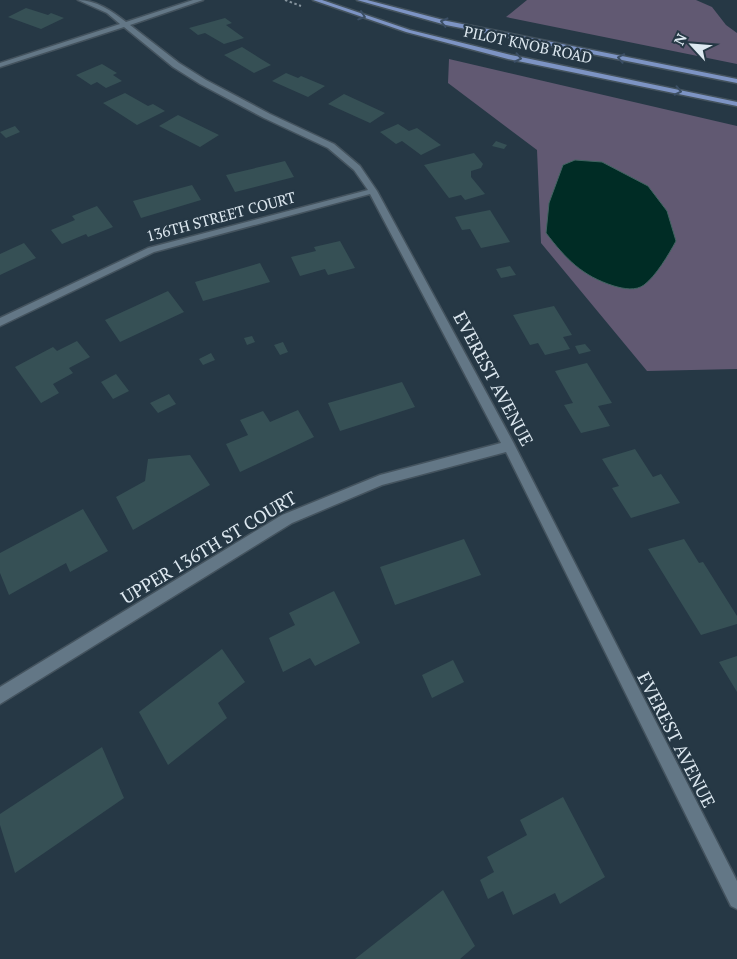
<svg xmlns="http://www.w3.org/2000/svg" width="737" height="959" font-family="'PT Serif',serif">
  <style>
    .green { fill: #615972 }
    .water { fill: #002c25; stroke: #426462 }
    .building { fill: #365055 }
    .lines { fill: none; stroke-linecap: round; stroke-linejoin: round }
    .minor-casing { stroke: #44535e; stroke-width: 3 }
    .major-casing { stroke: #44535e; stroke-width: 3 }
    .path { stroke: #86949e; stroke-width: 2; stroke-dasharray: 2.5 2.5; stroke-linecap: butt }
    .minor { fill: #637786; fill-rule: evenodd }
    .major { fill: #7d94c4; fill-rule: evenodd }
    .oneway { stroke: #3c4f65 }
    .labels { text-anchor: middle; stroke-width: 4.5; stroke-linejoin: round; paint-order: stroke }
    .far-street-label { font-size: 15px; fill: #dde8f0; stroke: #263845 }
    .street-label { font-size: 18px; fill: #dde8f0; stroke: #263845 }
  </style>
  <rect width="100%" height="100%" fill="#263845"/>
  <path class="green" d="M527,0H696L712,7L726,25L737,33V64L506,17Z
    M449,59L737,126V369L647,371L541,243L537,150L448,83Z"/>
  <path class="water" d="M575,160L602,162L648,186L667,211L676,241C669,254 656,276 644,285C636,291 624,289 614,286C582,276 566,259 546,233L549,203L563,165Z"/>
  <path class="building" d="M26,8L48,15L51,13L64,18L41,29L8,17Z
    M225,18L232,23L226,25L244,38L224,44L205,33L198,35L189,28Z
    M242,47L261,59L271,65L254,73L224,55Z
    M102,64L117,73L113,75L122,81L106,88L97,82L91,85L76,75Z
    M286,73L298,78L301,76L325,86L308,97L272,81Z
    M125,93L148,106L153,104L165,111L137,125L103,103Z
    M344,94L385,113L370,123L328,104Z
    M178,115L219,135L200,147L159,126Z
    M398,124L409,131L417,128L441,145L421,155L402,141L396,144L380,132Z
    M15,126L20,132L6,138L0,132Z
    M496,141L507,145L504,149L492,146Z
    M474,153L483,164L481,168L471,171V177L485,194L465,200L461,195L449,198L424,165Z
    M285,161L294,177L235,192L226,175Z
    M192,185L201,200L141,218L133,201Z
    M97,206L113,227L88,237L86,234L62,244L51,230L75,220L72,216Z
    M490,210L510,242L481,248L470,229L462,230L455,217Z
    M340,241L355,268L328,275L325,269L300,276L291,257L316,251L314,247Z
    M24,243L36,258L0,275V254Z
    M260,263L270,282L203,301L195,282Z
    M510,266L516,275L501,278L496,269Z
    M168,291L184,312L120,342L105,320Z
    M554,306L572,335L563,337L570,349L545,355L538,343L530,345L513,315Z
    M252,336L255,342L247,345L244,338Z
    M77,341L90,357L69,368L73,373L53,384L59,393L41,403L15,367L53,347L57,351Z
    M283,342L288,352L280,355L274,345Z
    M585,344L591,351L579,354L575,346Z
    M211,353L215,360L203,365L199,359Z
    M587,363L612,403L598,406L610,426L581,433L564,405L573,403L555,371Z
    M116,374L129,391L113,399L101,382Z
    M402,382L415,407L340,431L328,403Z
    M169,394L176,404L158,413L150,403Z
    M298,410L314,437L240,472L226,444L248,435L240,420L263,411L270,422Z
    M635,449L653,477L661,474L680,503L631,518L612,488L619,486L602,459Z
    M190,455L210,485L133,530L116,497L145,481L148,459Z
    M83,509L108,551L70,572L66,563L9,595L0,573V553Z
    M464,539L481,575L395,605L380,567Z
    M684,539L699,563L703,562L737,616V624L701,635L648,549Z
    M334,591L360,643L315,666L310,658L283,672L269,638L295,625L289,613Z
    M222,649L245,682L218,703L227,718L168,765L139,712Z
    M737,656V692L719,662Z
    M453,660L464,682L432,698L422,675Z
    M102,747L124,798L15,873L0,825V814Z
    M563,797L605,877L560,904L555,893L513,915L503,891L488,899L480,880L494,872L487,857L527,835L520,820Z
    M443,890L475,946L460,959H355Z"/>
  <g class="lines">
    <defs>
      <path id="minor" d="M78,0C96,0 112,11 126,22L193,0H203L130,25L179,63L206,80L270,114L334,144L360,166L377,191L513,442L737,881V909L731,906L506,452L382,485L292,523L0,704V687L282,515L380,475L501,443L370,194L154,252L0,326V318L148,248L368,190L354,170L328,148L264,118L200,84L173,67L124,27L0,67V63L120,24L107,13Z"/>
      <path id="major" d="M313,0H322L410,30L511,55L737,102V106L508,59L406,32Z
        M357,0H367L447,21L737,79V83L446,25Z"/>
    </defs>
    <use href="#minor" class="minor-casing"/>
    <use href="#major" class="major-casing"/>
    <path class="path" d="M285,0L301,6"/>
    <use href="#minor" class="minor"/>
    <use href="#major" class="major"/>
  </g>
  <defs><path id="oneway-chevron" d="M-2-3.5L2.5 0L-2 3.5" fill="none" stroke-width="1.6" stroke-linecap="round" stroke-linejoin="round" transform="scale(1.25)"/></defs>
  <g class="oneway">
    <use href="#oneway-chevron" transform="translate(362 16) rotate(18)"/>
    <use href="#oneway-chevron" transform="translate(444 22) rotate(-166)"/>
    <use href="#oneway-chevron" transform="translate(518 58) rotate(12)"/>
    <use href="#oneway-chevron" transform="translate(621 58) rotate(-169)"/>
    <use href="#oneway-chevron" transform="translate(678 91) rotate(12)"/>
  </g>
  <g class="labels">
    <g class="far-street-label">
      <text transform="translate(528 45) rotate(12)" y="5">PILOT KNOB ROAD</text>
      <text transform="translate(221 217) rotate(-15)" y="5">136TH STREET COURT</text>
    </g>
    <g class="street-label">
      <text transform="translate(493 379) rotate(62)" y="6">EVEREST AVENUE</text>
      <text transform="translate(209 548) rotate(-31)" y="6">UPPER 136TH ST COURT</text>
      <text transform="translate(676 740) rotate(63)" y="6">EVEREST AVENUE</text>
    </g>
  </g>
  <g transform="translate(692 45) rotate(296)" stroke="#263845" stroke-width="4" paint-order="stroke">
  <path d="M0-4L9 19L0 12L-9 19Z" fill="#dde8f0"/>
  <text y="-8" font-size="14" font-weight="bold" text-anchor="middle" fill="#dde8f0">N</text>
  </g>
</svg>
